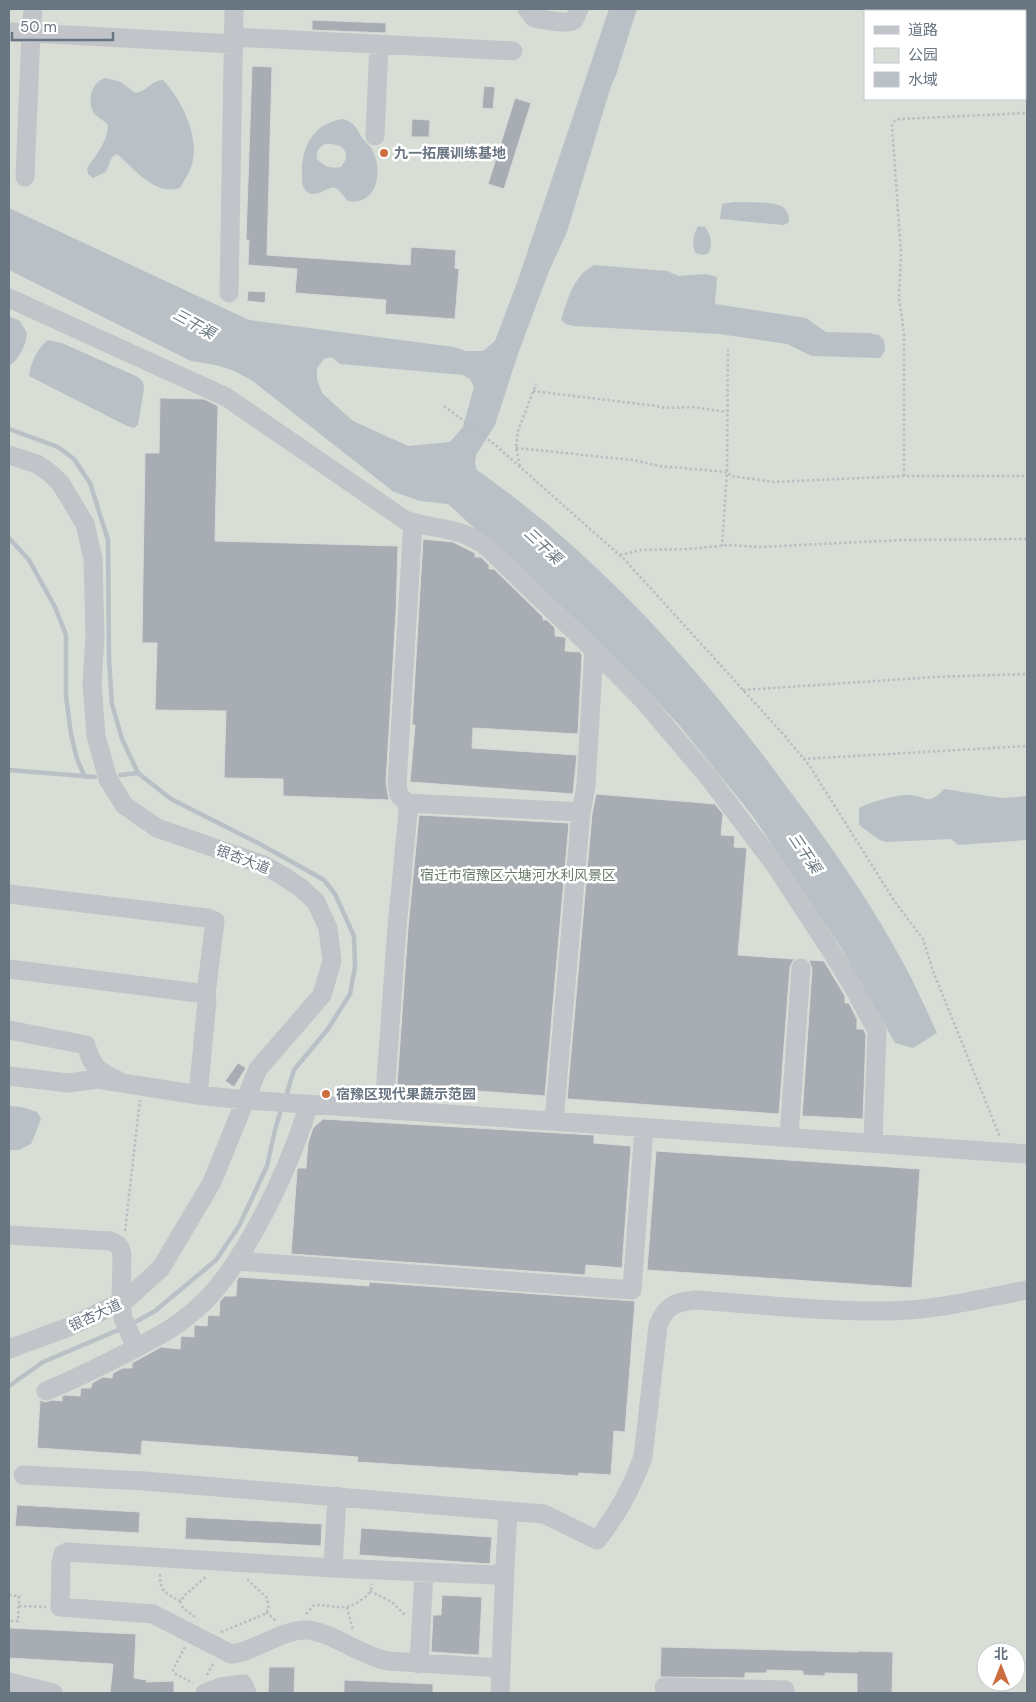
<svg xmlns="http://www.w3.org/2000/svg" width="1036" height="1702" font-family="'DM Sans','Noto Sans SC',sans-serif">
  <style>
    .green { fill: #d8ddd6; fill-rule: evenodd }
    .water { fill: #b9c1c6; fill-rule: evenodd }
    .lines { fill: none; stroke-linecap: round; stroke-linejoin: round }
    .stream { stroke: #b9c1c6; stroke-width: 4.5 }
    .building { fill: #a7adb3; stroke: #d9d9d7 }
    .path { stroke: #bbbdc0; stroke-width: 2.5; stroke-dasharray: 2.5 2.5; stroke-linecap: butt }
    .minor { stroke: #c1c4c8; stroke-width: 19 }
    .poi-dot { fill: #cc6d40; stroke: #fff; stroke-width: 2 }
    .labels { text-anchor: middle; stroke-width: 5; stroke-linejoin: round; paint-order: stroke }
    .poi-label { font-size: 14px; font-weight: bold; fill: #6a7582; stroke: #fff; text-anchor: start }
    .street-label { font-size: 14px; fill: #6a7582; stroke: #fff }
    .park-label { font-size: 14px; fill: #6a7a68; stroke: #fff }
    .water-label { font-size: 15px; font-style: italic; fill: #66757e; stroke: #fff }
  </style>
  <rect width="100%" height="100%" fill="#f7f7f5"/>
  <path class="green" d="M9,9H1027V1693H9ZM865,11H1025V99H865ZM986,1652H1016V1682H986Z"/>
  <path class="water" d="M609,9H637L616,75L611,86L567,232L549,271L518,354L495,425L476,455L475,463L477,470C601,557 703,672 792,794C833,848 874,908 906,968C917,989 927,1011 937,1033L913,1048L895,1043L840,946L752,815L679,725L632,675L587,631L448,504L420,501L394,492L254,382C230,367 218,365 191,361L9,270V208L249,320L454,347L466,351H483L495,341L518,280ZM331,357L340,364L463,375L470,379L474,387L463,427L450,442L408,446L353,421L322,393L317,379V368L324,359Z
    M105,78L121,82L135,93C147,92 151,80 163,80C180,98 198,132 193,159C192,169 185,179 180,188C154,196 135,169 117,154L112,157L106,172L93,178L88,174L87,168C96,155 108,141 108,125C104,120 96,117 93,112C87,99 92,82 105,78Z
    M342,119C355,122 356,128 363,139C366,143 371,146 373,151C383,172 377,206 348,201C344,198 340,189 335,188C326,186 316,200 306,191C301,186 302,178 302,172C302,145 314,124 342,119ZM325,144C336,144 347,145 346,159L341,167C331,169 325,167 317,159C316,151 318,148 325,144Z
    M734,202C746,203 780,200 786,210C788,213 789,219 789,222L784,225L720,219L722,204Z
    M698,226L705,227C712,236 712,243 709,253L703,255L695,253C692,242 693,236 698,226Z
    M594,265L667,271L679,276L706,274L717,277L715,304L806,318L826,332L869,333L879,335L884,340L885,351L880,358L812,356L787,344L719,334L573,326L566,324L561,320C568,299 573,276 594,265Z
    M9,316L20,321L27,333C26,345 19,360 9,366Z
    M48,340L62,343L138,377L143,382L144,389L138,425L134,428L127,426L29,376C30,364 38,347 48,340Z
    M944,789L1002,798L1027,796V840L958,845L951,839L886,842L878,839L859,825V808C869,802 898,794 909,795C928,796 927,807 944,789Z
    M9,1106L22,1107L37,1112L41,1119L31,1144L19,1150H9Z"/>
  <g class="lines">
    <path class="stream" d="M9,429L58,447L74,459L90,483L108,540L109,660L112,704L122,739L138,773L171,799L260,844L324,880L335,894L354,936L355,967L350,994L328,1029L294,1070L285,1099
      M9,538L29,560L55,607L66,635V696L71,734L77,759L85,777
      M9,770L95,777
      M120,775L138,773
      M130,1325L155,1311L216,1260L239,1226L267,1166L275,1130L282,1106
      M9,1386L43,1362L123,1328"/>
  </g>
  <path class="building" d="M312,20L386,23V33L312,30Z
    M252,66L272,67L267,255L410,265L411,247L456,250L455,268L459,269L455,319L385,314L386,300L295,293L297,269L248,265L249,240H246L247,210Z
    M484,86L495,87L493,109L482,108Z
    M515,98L531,103L504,189L488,184Z
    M412,119L430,120L429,137H411Z
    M248,291L266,292L265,303L247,301Z
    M160,398L204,399L218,406L215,541L398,546L396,612L386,783L389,800L283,796V779L224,778L226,711L155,710L157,643H142L143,575L145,453H159Z
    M423,539L453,542L475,553V557H481L489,565V569H494L543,617V620H547L555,628V636L564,637L566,639L565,651L580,652L582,655L578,734L473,728L472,748L577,755L573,794L410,782L415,725H412Z
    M596,794L715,804L723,814L721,835L735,836L734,847L747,848L738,955L794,959L790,967L779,1114L567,1099L592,814Z
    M419,815L569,823L545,1096L397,1085L408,928Z
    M809,960L824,961L845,996V1003H849L857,1019V1029H863L866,1034L863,1119L802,1116L812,969Z
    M238,1063L246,1068L234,1087L225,1081Z
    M323,1119L594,1135V1143L631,1146L622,1268L586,1265L585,1275L291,1254L297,1171L298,1168H306L308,1143L313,1128Z
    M656,1151L920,1169L912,1288L647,1270Z
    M239,1277L369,1286V1282L635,1301L625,1432L614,1431L611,1475L579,1473L578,1476L357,1462L358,1457L142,1441L141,1455L37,1448L40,1400L45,1402L53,1400L62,1401V1396L65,1395L80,1396L81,1388H91L92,1383L103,1377L112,1378L113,1373L123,1368H132V1363L161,1347L180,1349L181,1336L194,1337V1325L207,1326L208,1315L219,1316L220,1301L225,1296H236L237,1280Z
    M17,1505L140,1512L139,1533L15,1526Z
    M186,1517L322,1524L321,1546L185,1539Z
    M361,1528L492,1537L490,1564L359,1555Z
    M442,1595L482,1597L479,1655L431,1652L433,1615H441Z
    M9,1628L136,1634L134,1678L147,1680L146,1682L174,1681V1693H110L113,1664L9,1658Z
    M661,1647L858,1652V1651L893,1652L892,1693H857V1674L825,1673V1676L803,1675V1671L767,1670V1673H745V1678L660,1677Z
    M269,1667H295L294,1693H268Z
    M344,1680L433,1684V1693H344Z"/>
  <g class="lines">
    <path class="path" d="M728,349L727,472L731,476L774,482L904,476H1027
      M533,391L656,406L666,408L692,407L727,412
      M444,406L493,443L625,560L783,734L809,765L895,902L923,939L933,971L1000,1137
      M516,448L633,460L659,466L727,472L722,546
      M520,466L516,448L518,431L536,384
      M904,476V334L899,297L901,254L892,125L895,120L900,119L1027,113
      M620,555L641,550L688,549L729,545L759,547L902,540L1027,539
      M743,690L935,677L1027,674
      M803,759L1027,746
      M125,1231L140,1100
      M160,1574C160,1592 165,1593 180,1601
      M370,1591L392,1602L405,1615
      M9,1595L19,1596L18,1621H9
      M19,1606L46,1607
      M347,1607L353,1630
      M266,1612L276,1621
      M306,1614L314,1605C333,1604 344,1613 361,1600C368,1596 371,1591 372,1584
      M195,1617L183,1608L180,1601L186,1594L207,1576
      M221,1632L265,1614L269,1609L267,1598L247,1579
      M185,1647L173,1670L174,1673L193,1683
      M207,1675L214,1662"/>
    <path class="minor" d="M527,9L534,18C542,19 567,25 574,20C576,17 577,12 579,9
      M9,32L31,33L33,9
      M233,37L513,51
      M375,136L379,45
      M25,177L31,33L233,44
      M229,293L234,9
      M9,298L226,397L405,520C437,531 457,525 487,547L594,650L644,701L710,779L775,865L828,946L852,985L877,1031L873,1143
      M9,455L37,464L50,473L61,484L85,524L93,559L95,636L92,684L96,736L108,779L124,805L157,828L264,865L283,876L301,888L316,902L328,928L332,961L322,995L258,1069L212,1182L161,1268L127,1299L69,1327L9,1349
      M407,803L581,812
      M9,894L208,918L215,921L206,994
      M9,969L206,994L207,1001L198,1095
      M9,1030L86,1045C92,1066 97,1071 117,1080
      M9,1076L68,1083L97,1079L198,1095L246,1100L1027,1154
      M384,1109L397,927L408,812L407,803L399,795L397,784L413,523
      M554,1121L581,812L586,786L594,650
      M789,1137L801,968
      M9,1235L110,1241C118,1244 121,1246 122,1255L121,1303L123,1318L136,1348
      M237,1261L632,1290L644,1128
      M46,1391C76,1379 105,1364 134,1349C153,1339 173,1329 189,1315C215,1295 232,1269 248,1242C274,1198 294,1153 309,1104
      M23,1475L144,1481L544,1514L597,1540C617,1515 632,1488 643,1457L658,1326C665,1306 675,1302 695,1300C758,1304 822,1312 885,1311C933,1311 980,1299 1027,1290
      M333,1568L337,1496
      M419,1664L424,1572
      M501,1668L388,1661C361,1656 327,1629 304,1630C279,1631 252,1653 231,1654L153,1614L60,1607L61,1563L63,1554L67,1552L333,1568L494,1575L503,1571L505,1567L508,1511
      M9,1682L53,1693
      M664,1687L785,1690V1693
      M205,1693L221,1687L243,1684L247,1693
      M500,1693L505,1567"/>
  </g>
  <g class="poi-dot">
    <circle cx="384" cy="153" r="5"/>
    <circle cx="326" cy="1094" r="5"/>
  </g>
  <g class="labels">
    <g class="poi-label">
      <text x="394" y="158">九一拓展训练基地</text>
      <text x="336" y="1099">宿豫区现代果蔬示范园</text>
    </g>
    <g class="street-label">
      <text transform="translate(243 859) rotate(21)" y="5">银杏大道</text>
      <text transform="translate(95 1315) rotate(-25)" y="5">银杏大道</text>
    </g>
    <g class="park-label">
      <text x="518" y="880">宿迁市宿豫区六塘河水利风景区</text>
    </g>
    <g class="water-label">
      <text transform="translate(194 324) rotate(29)" y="5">三干渠</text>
      <text transform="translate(543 546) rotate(43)" y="5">三干渠</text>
      <text transform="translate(805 853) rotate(56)" y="5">三干渠</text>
    </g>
  </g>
  <rect width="1036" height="1702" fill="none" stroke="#6a7582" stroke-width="20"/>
  <rect x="864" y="10" width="162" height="90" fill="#ffffff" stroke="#c3c8cd"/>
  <rect x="874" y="26" width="25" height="8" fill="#c1c4c8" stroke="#c3c8cd"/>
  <text x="908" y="35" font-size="15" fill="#6a7582">道路</text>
  <rect x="874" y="48" width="25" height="15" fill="#d8ddd6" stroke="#c3c8cd"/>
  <text x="908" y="60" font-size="15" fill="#6a7582">公园</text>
  <rect x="874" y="72" width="25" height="15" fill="#b9c1c6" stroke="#c3c8cd"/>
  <text x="908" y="85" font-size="15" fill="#6a7582">水域</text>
  <g transform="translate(1001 1667)"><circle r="24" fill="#ffffff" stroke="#c3c8cd"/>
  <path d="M0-4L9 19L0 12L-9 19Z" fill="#cc6d40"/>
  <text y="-8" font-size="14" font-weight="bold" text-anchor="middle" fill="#6a7582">北</text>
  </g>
  <path d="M12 32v8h101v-8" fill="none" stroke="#6a7582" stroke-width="2.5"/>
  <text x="20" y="32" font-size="15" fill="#6a7582" stroke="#ffffff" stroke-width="4" paint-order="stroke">50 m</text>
</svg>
